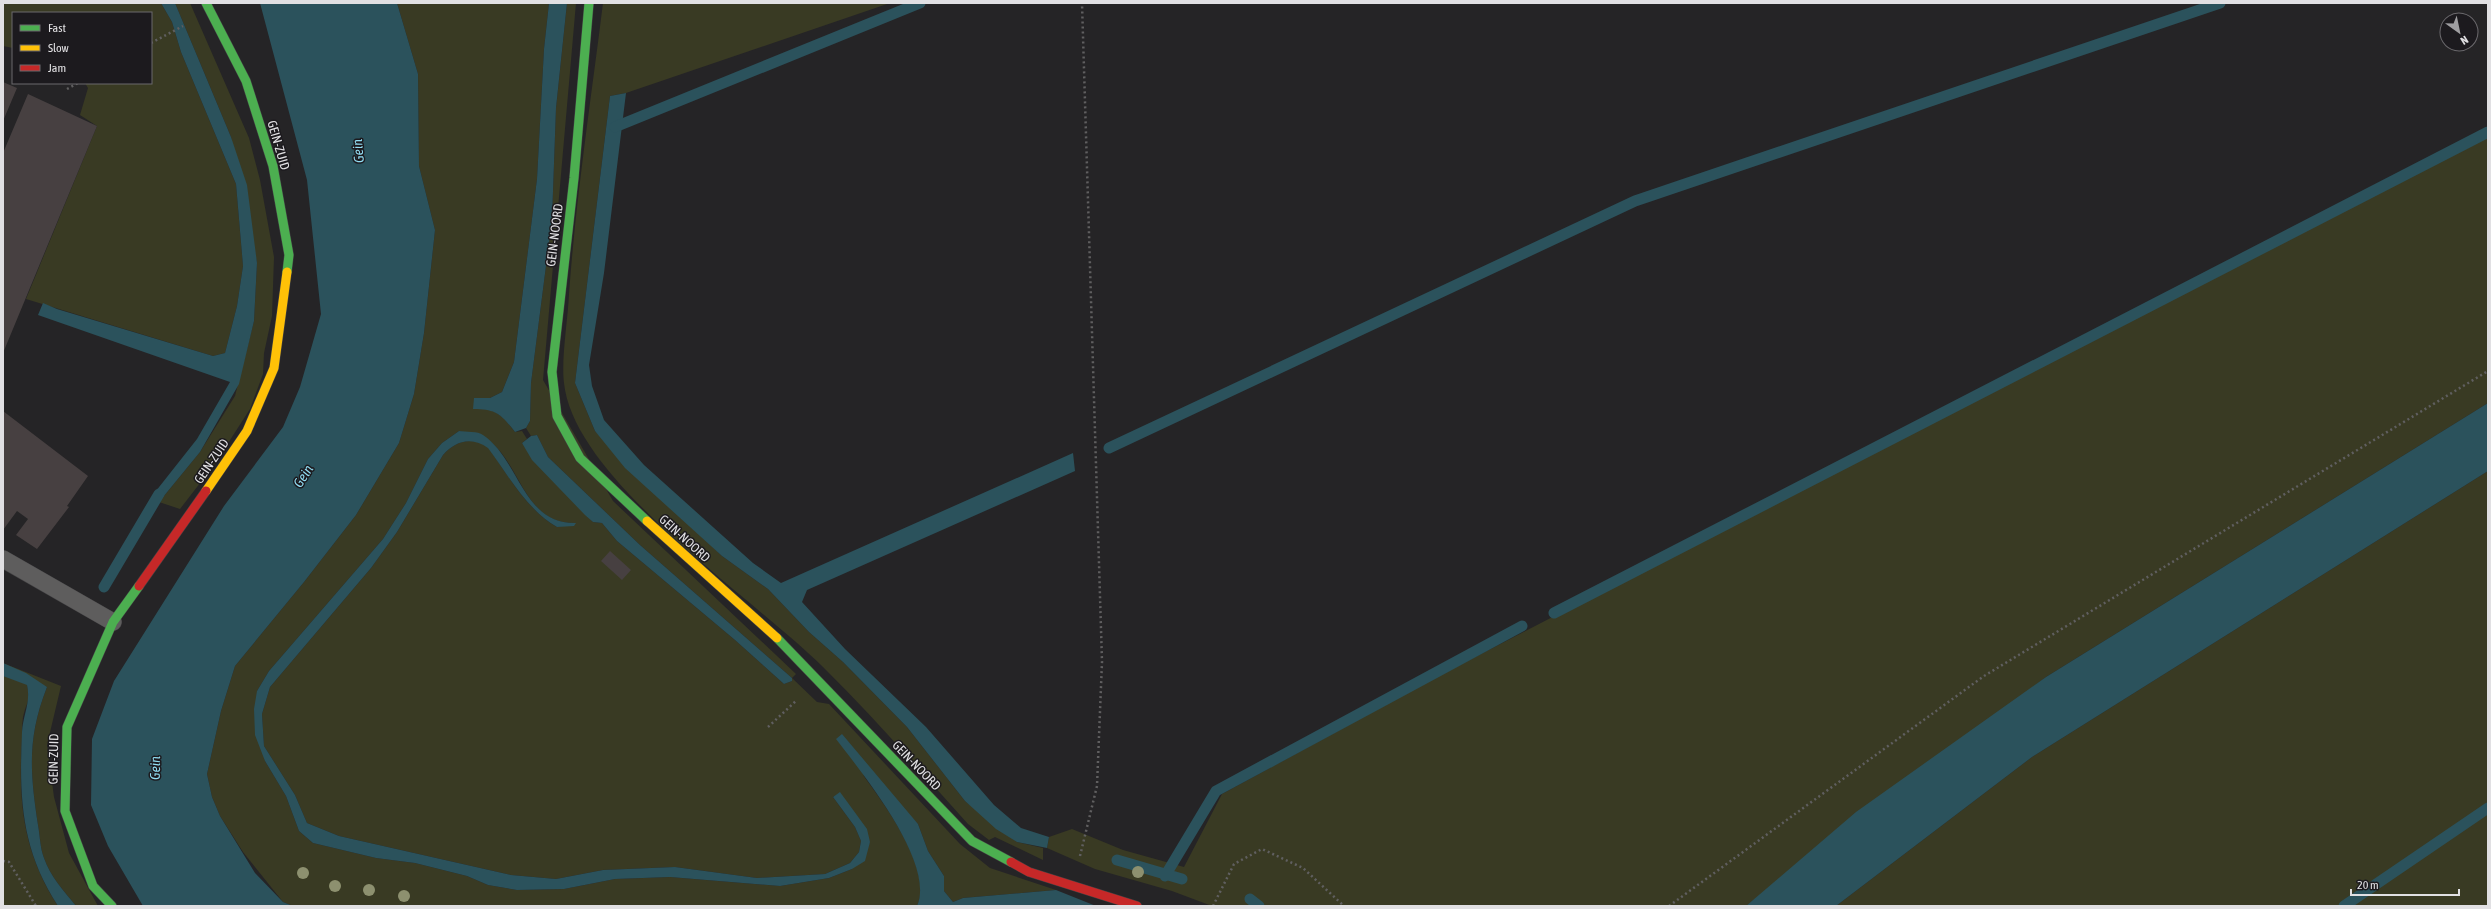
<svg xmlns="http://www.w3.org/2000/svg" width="2491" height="909" font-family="'Asap Condensed',sans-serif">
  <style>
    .green { fill: #393a23; fill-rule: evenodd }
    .water { fill: #2b525c }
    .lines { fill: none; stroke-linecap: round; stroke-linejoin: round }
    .stream { stroke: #2b525c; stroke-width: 11 }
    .building { fill: #474041 }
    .lane-casing { stroke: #434244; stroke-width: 18 }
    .fast-casing { stroke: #434244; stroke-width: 10 }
    .slow-casing { stroke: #434244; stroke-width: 10 }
    .jam-casing { stroke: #434244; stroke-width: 10 }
    .path { stroke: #605f60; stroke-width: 2.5; stroke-dasharray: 2 3; stroke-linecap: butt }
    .lane { stroke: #5e5d5d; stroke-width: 17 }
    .fast { stroke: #4caf50; stroke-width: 9 }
    .slow { stroke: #ffc107; stroke-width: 9 }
    .jam { stroke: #c62828; stroke-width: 9 }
    .tree { fill: #8d906f }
    .labels { text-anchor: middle; stroke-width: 3; stroke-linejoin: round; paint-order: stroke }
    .street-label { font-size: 13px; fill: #e1e0e3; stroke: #1c1a1e }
    .water-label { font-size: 14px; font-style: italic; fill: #91ddf3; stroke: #1c1a1e }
  </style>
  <rect width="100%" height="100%" fill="#252426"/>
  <path class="green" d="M3,3H161L172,22L181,52L236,184L243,266L237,306L225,353L213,356L26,299L97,126L80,115L88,88L85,83H151V13H13V48L3,46Z
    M175,3H190L249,138L260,180L274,257L272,316L264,353L263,374L250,409L214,465L180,509L159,502L200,452L235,396L254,321L257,263L231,137Z
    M397,3H549L544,49L537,179L514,362L502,392L490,398H474L504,418L515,432L522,431L527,439L522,443L593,522L602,523L617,541L735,640L784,684L792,681V678L640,545L548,457L537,435L531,436L526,428L530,421L531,383L552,219L556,108L567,3H576L543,380L613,501L796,674L792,678L817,702L829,704L960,844L990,868L1056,890L963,898L953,902L944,891V876L928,851L918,824L863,775C884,804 934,870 917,906H293L283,902L243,852L220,816L212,797L207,774L221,711L235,666L304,582L356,515L399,443L414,394L424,333L435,230L419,166L418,74ZM459,431C468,434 483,436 491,442C522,468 525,524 575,523L557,527C527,510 508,475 488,447C472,436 455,441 443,455L397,532L371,568L270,687L262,714L264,746L295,795L307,823L339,836L511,875L556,879L603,870L675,867L757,878L825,874L850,863L859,852L861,841L855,827L833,797L840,793L870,842L852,869L829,878L780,886L670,877L615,879L564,889L517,890L488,885L467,876L415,863L376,858L313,843L299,831L286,796L265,761L257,691L269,671L383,539L406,503L428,459L442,443Z
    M603,3H890L626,93L610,96L575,383L595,431L722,556L768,589L809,632L843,662L907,727L965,801L1017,842L1043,848V860L995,837L989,840L968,824C920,771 874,717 823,667C755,599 574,480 564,383C561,359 568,319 569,294C576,196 591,100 603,3Z
    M2488,134V403L2046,677L1746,906H1212L1172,891L1095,869L1047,848L1049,837L1072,829L1123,850L1184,867L1222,794L1446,672Z
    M2488,471V906H1836L2032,757Z
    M3,663L61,686L47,745L54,797L69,853L98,906H76C64,891 50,876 44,858C40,848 40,835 38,825C30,772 27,738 47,687L27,685C31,701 26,703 23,717C22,724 22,732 22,739C18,802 23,852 58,906H3Z"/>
  <path class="water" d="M161,3H175L231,137L247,185L257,263L254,321L239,384L200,452L159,502L152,496L197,439L230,382L38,315L43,303L57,309L213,356L225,353L237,306L243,266L236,184L181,52L172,22Z
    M260,3H397L418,74L419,166L435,230L424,333L414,394L399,443L356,515L304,582L235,666L221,711L207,774L212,797L220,816L255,873L283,902L293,906H143L108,846L91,805L92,739L114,681L224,506L283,427L300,387L321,314L307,180Z
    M549,3H567L556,108L552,219L531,383L530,421L526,428L515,432C501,414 496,409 473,409L474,398H490L502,392L514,362L537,179L544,49Z
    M626,93L604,273L589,365L592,386L604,420L644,465L753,563L781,583L1073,453L1075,471L807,590L802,602L845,649L926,727L994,805L1021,828L1049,837L1047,848L1017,842L996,829L965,801L907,727L843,662L809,632L768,589L722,556L625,468L595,431L575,383L610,96Z
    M2488,403V471L2032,757L1836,906H1746L1856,812L2046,677Z
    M459,431C466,432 478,431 483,435C520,460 522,524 576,523L574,526L557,527C527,510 508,475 488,448C472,436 455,441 443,455L397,532L371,568L270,687L262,714L264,746L295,795L307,823L339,836L511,875L556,879L603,870L675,867L757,878L825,874L850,863L859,852L861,841L855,827L833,797L840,792L867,829L870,842L865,861L852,869L829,878L780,886L670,877L615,879L564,889L517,890L488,885L467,876L415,863L376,858L313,843L299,831L286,796L265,761L255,735L254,709L257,691L269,671L383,539L406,503L428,459L442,443Z
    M537,435L548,457L640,545L792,678V681L784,684L735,640L617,541L602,523L593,522L585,515L532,460L522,443L531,436Z
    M3,663L26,673L47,687C27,738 30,772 38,825C40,835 40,848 44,858C50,876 64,891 76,906H58C21,849 19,798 22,732C23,715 31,702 27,685L3,676Z
    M842,734L918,824L928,851L944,876V891L953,902L963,898L1056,890L1096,906H917C936,863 862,773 836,739Z"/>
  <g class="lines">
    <path class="stream" d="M615,127L920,3
      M1109,448L1635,201L2220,3
      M104,587L159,494
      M1554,613L2488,132
      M1117,860L1182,879
      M1165,876L1216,791L1522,626
      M1250,899L1259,906
      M2344,906L2488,808"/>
  </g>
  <path class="building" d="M3,82L17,88L3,121Z
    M28,94L97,126L3,353V153Z
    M3,411L88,476L67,506L69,507L37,549L16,535L28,519L17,511L3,530Z
    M610,551L631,570L622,580L601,561Z"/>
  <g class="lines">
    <defs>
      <path id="lane" d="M3,559L113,622"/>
      <path id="fast" d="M206,3L246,81L273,166L289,255L287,272
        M589,3L574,178L552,372L557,416L580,458L647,521
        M777,638L972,841L1011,862
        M112,906L93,886L65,811L67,727L113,622L139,586"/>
      <path id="slow" d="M206,491L247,431L274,368L287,272
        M647,521L777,638"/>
      <path id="jam" d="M139,586L206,491
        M1011,862L1029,872L1137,906"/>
    </defs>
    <use href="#lane" class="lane-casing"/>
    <use href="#fast" class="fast-casing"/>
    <use href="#slow" class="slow-casing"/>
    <use href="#jam" class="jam-casing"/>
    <path class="path" d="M151,43L183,26
      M67,89L78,83
      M768,727L797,700
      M1080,856L1097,786L1102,662L1082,3
      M3,861L9,862L36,906
      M1213,906L1234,864L1262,849L1303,868L1344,906
      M1669,906L1984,676L2488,371"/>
    <use href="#lane" class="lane"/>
    <use href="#fast" class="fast"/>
    <use href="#slow" class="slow"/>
    <use href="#jam" class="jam"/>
  </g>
  <g class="tree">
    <circle cx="1138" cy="872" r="6"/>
    <circle cx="303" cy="873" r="6"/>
    <circle cx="335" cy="886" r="6"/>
    <circle cx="369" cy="890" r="6"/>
    <circle cx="404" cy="896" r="6"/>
  </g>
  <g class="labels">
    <g class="street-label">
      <text transform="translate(279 145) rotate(74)" y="5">GEIN-ZUID</text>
      <text transform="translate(554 235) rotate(-83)" y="5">GEIN-NOORD</text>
      <text transform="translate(211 461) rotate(-56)" y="5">GEIN-ZUID</text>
      <text transform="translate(685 538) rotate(42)" y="5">GEIN-NOORD</text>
      <text transform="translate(53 759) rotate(-89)" y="5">GEIN-ZUID</text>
      <text transform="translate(917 765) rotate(46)" y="5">GEIN-NOORD</text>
    </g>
    <g class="water-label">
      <text transform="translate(358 151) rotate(-95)" y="5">Gein</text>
      <text transform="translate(303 476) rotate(-57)" y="5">Gein</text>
      <text transform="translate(155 768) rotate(-89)" y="5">Gein</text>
    </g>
  </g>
  <rect width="2491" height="909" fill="none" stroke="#e1e0e3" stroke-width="8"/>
  <rect x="12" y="12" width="140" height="72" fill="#1c1a1e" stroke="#6b696d"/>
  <rect x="20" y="25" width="20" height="6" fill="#4caf50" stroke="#6b696d"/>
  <text x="48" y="32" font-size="12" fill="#e1e0e3">Fast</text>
  <rect x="20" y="45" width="20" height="6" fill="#ffc107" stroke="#6b696d"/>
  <text x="48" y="52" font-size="12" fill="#e1e0e3">Slow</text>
  <rect x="20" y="65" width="20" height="6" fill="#c62828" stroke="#6b696d"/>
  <text x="48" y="72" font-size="12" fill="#e1e0e3">Jam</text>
  <g transform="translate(2459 32) rotate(147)"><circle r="19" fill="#1c1a1e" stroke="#6b696d"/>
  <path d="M0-3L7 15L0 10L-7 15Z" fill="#9f9ea1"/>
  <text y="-6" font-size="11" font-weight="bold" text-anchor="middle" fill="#e1e0e3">N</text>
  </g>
  <path d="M2351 889v6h108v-6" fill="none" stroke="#e1e0e3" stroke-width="2"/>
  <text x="2357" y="889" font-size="12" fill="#e1e0e3" stroke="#1c1a1e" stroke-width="3" paint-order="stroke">20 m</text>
</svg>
